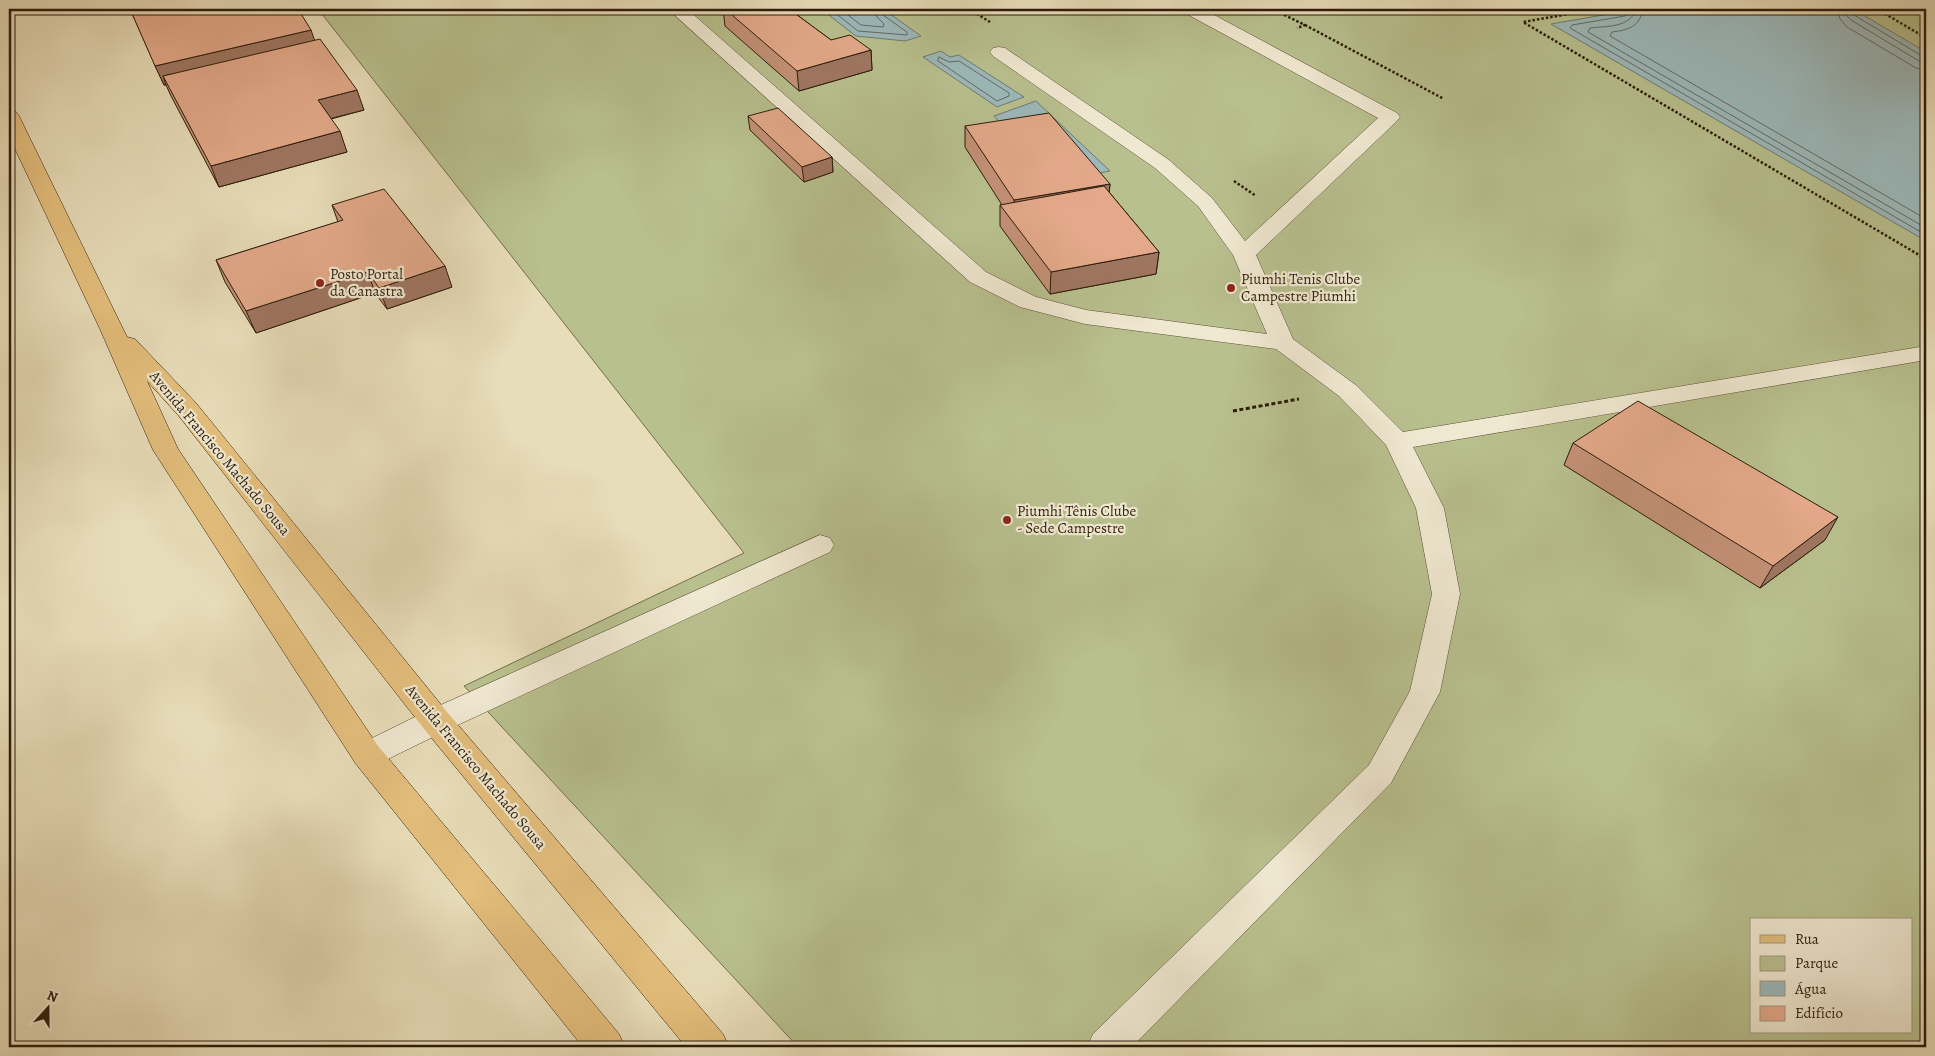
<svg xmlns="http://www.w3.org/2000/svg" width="1935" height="1056" font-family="Alegreya,serif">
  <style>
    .green { fill: #b8c08e; stroke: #726e4c; fill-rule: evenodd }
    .water { fill: #9cb9bb; stroke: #707a74 }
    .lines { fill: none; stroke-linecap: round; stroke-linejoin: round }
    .shore { stroke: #646a62; stroke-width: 1 }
    .minor-casing { stroke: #5c4c36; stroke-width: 1 }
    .major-casing { stroke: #2d1c0a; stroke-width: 1 }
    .path-far1 { stroke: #2d1c0a; stroke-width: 2.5; stroke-dasharray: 2.5 2; stroke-linecap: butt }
    .path { stroke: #2d1c0a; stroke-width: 3; stroke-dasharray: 4 2.5; stroke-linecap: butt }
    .minor { fill: #f0e9d2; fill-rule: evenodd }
    .major { fill: #e4be7c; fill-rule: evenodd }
    .wall { fill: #c39177; stroke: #2d1c0a }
    .shaded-wall { fill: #9f7661; stroke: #2d1c0a }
    .building { fill: #e3a98a; stroke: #2d1c0a }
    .poi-dot { fill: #8f2418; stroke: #f0e9d2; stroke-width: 2 }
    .labels { text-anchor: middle; stroke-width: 4.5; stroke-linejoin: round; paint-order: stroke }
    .poi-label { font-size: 15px; fill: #2d1c0a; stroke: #f0e9d2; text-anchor: start }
    .street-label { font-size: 15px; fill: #2d1c0a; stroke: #f0e9d2 }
  </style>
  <rect width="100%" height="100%" fill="#e8ddb9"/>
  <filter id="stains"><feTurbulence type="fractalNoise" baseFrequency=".004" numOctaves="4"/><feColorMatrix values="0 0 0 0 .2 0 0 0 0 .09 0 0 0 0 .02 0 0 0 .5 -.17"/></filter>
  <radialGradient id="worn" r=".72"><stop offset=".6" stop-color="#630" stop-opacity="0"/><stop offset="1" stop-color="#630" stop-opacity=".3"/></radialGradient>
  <path class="green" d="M318,9H1926V1047H798L464,686L744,553ZM1751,920H1911V1032H1751Z"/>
  <path class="water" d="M821,9H883L921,36L905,41L856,36Z
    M1638,9H1853L1926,52V241L1551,24Z
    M941,51L950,57L959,55L1024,97L997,107L923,57Z
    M1036,101L1110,171L1094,174L1009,132L994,116Z"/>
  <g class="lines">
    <path class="shore" d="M830,9L858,31L907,35V32L883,15L881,9
      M840,9L861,25L883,27L884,24L877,17L875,9
      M1630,9L1629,13L1625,16L1572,25L1570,28L1926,235
      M1636,9C1631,28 1606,26 1590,28L1588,32L1926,228
      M1643,9C1640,27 1628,30 1612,32L1610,36L1926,219
      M1838,9L1840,19L1847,27L1916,68L1926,70
      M1845,9L1847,16L1851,20L1919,61L1926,63
      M1852,9L1854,15L1922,56H1926
      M939,57L949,62L959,61L1009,93V96L997,101L938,61Z"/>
    <defs>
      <path id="minor" d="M668,9H687L986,272L1036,297L1086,310L1267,334L1233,255L1198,206L1155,168L993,56L990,52L993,48L999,47L1005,48L1169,160L1212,198L1245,241L1378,118L1185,13L1183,9H1203L1397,113L1400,117L1397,121L1256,255L1293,339L1357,386L1403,432L1926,346V360L1413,447L1444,508L1460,594L1440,692L1391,783L1132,1047H1087L1093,1034L1369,765L1410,691L1432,594L1416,508L1386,445L1339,396L1276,349L1085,324L1020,307L970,282Z
        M820,535L830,538L834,545L830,552L447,730L378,764L367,768L356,764L351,755L356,746L425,712Z"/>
      <path id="major" d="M9,110L16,112L19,116L127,337L135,339L196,403L447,712L723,1034L729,1047H686L425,730L178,415L147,381L178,449L378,746L619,1034L625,1047H583L356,764L153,450L100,329L9,136Z"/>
    </defs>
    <use href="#minor" class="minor-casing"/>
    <use href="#major" class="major-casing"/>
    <path class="path-far1" d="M969,9L990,22
      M1272,9L1305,25L1297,28
      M1597,9L1523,22L1926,259
      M1877,9L1926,38
      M1305,25L1444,99
      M1234,181L1256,196"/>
    <path class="path" d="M1233,411L1299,399"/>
    <use href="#minor" class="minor"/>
    <use href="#major" class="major"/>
  </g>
  <path class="wall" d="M130,9L315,40L364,110L331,119L347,152L219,187L171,96L166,85H164Z
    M723,9H789L831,40L871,50L872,70L799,91L725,26Z
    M748,116L832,157L833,172L804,182L750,130Z
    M965,126L1110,184L1109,192L1159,252L1156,274L1050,294L1000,226V205H1002L965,147Z
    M332,205L452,287L387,309L375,293L256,333L225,282L216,260L338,222Z
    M1573,443L1825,540L1760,588L1564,465Z"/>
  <path class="shaded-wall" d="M311,30L318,50L163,76L166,85H164L155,66Z
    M871,50L872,70L799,91L797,71Z
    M357,90L364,110L325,120L318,100Z
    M340,131L347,152L219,187L211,166Z
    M832,157L833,172L804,182L802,167Z
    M1110,184L1108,205L1013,222L1014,200Z
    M1159,252L1156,274L1050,294L1051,272Z
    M445,266L452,287L387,309L379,288Z
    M368,272L375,293L256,333L246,311Z
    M1838,517L1825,540L1760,588L1773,566Z"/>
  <path class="building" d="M130,9H298L311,30L155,66Z
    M725,9H789L831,40L850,35L871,50L797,71Z
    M320,39L357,90L318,100L340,131L211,166L163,76Z
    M778,108L832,157L802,167L748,116Z
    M1049,113L1110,184L1014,200L965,126Z
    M1104,186L1159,252L1051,272L1000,205Z
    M384,189L445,266L379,288L368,272L246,311L216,260L343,220L332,205Z
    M1638,401L1838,517L1773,566L1573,443Z"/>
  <g class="poi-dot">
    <circle cx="320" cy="283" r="5"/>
    <circle cx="1231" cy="288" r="5"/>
    <circle cx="1007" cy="520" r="5"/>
  </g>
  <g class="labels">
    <g class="poi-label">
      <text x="330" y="279">Posto Portal<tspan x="330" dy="17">da Canastra</tspan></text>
      <text x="1241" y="284">Piumhi Tenis Clube<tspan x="1241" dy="17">Campestre Piumhi</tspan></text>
      <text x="1017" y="516">Piumhi Tênis Clube<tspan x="1017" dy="17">- Sede Campestre</tspan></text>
    </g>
    <g class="street-label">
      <text transform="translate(220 453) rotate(50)" y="5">Avenida Francisco Machado Sousa</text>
      <text transform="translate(476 767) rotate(50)" y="5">Avenida Francisco Machado Sousa</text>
    </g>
  </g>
  <rect width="1935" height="1056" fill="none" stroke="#e8ddb9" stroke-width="30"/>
  <rect x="10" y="10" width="1915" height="1036" fill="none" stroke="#2d1c0a" stroke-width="2.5"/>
  <rect x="15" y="15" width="1905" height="1026" fill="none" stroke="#2d1c0a"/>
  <rect x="1750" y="918" width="162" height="115" fill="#f0e9d2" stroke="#a29782"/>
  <rect x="1760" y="935" width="25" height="8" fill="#e4be7c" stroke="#a29782"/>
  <text x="1795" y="944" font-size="15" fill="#2d1c0a">Rua</text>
  <rect x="1760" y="956" width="25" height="15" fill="#b8c08e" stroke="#a29782"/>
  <text x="1795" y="968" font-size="15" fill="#2d1c0a">Parque</text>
  <rect x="1760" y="981" width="25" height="15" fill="#9cb9bb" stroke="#a29782"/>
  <text x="1795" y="994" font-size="15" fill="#2d1c0a">Água</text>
  <rect x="1760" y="1006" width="25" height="15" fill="#e3a98a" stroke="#a29782"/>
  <text x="1795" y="1018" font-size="15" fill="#2d1c0a">Edifício</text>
  <g transform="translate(48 1008) rotate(21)" stroke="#f0e9d2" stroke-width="4" paint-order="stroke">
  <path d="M0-4L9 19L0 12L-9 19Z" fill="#2d1c0a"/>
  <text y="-8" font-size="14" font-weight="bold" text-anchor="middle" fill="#2d1c0a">N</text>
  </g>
  <rect width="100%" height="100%" filter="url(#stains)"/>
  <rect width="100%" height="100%" fill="url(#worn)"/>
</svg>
